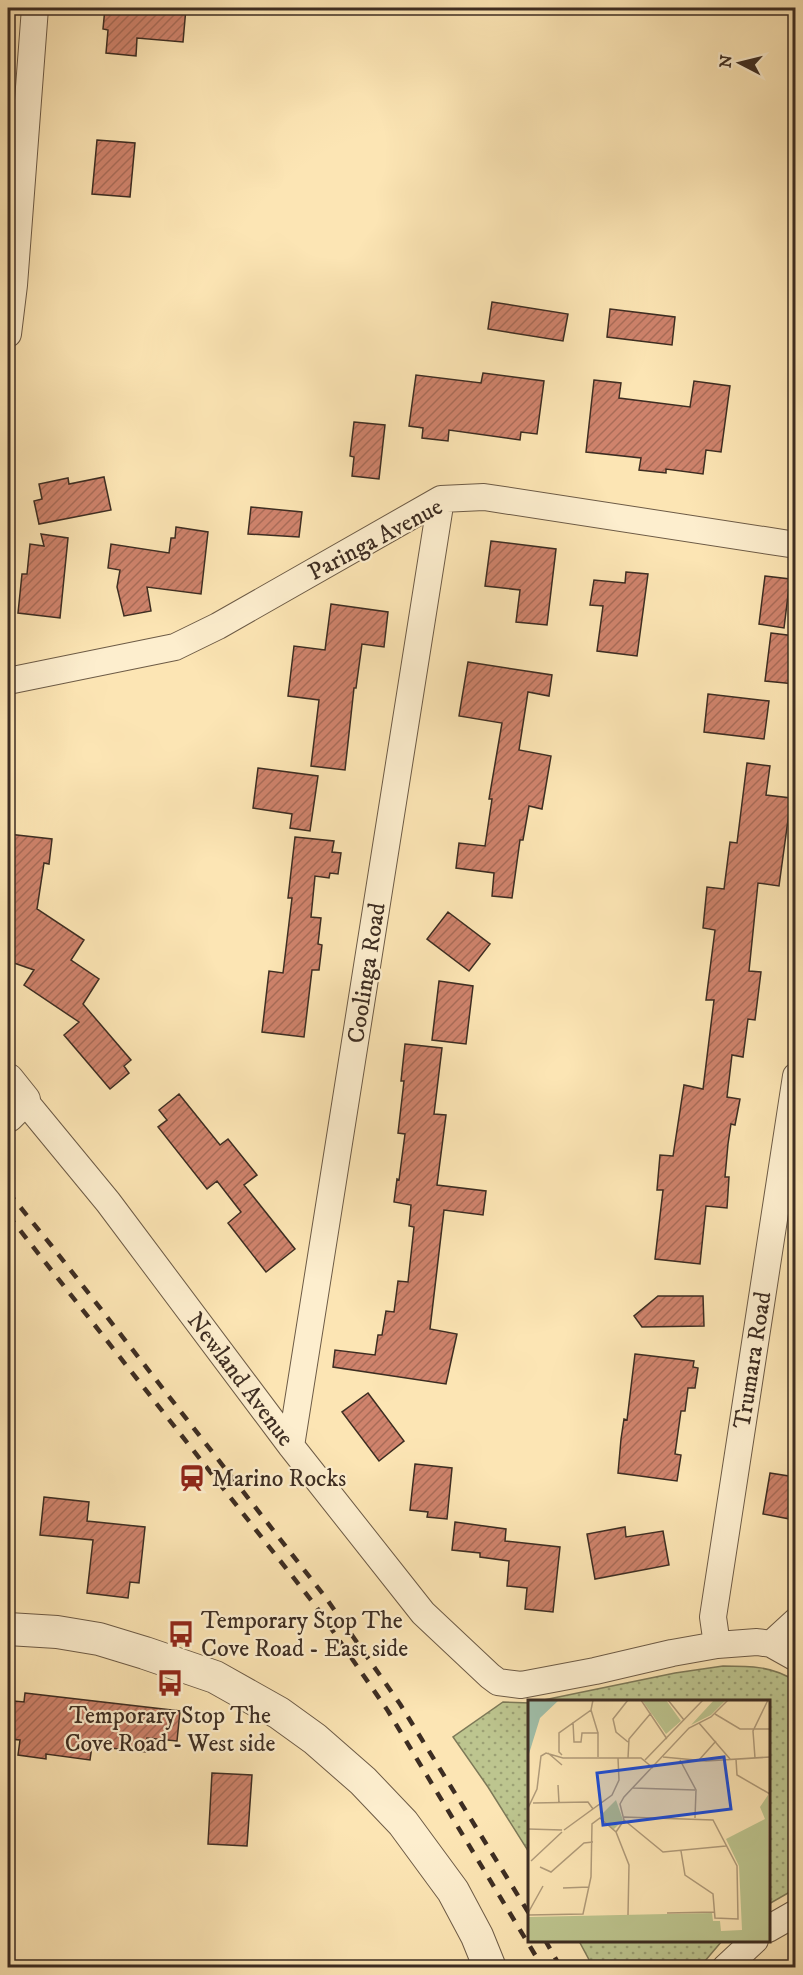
<svg xmlns="http://www.w3.org/2000/svg" width="803" height="1975" font-family="'IM FELL DW Pica',serif">
  <style>
    .grass { fill: url(#grass-dots); stroke: #7d7958; stroke-width: 1.5 }
    .building { fill: url(#building-hatch); stroke: #3d2d22; stroke-width: 1.5 }
    .lines { fill: none; stroke-linecap: round; stroke-linejoin: round }
    .minor-casing { stroke: #6d5b46; stroke-width: 28 }
    .tertiary-casing { stroke: #6d5b46; stroke-width: 34 }
    .minor { stroke: #fdeece; stroke-width: 26 }
    .tertiary { stroke: #fdeece; stroke-width: 32 }
    .rail { stroke: #3d2d22; stroke-width: 4.5; stroke-dasharray: 10 10; stroke-linecap: butt }
    .labels { text-anchor: middle; stroke-width: 4.5; stroke-linejoin: round; paint-order: stroke }
    .street-label { font-size: 24px; fill: #3d2d22; stroke: #fdeece }
    .poi-label { font-size: 24px; fill: #3d2d22; stroke: #fdeece; text-anchor: start }
    .inset-road { fill: none; stroke: #b09b7a; stroke-width: 1.5 }
    .view { fill: #1d4ed8; fill-opacity: 0.15; stroke: #1d4ed8; stroke-width: 3 }
    .inset-edge { fill: none; stroke: #3d2d22; stroke-width: 3 }
  </style>
  <defs>
    <pattern id="grass-dots" width="8" height="8" patternUnits="userSpaceOnUse" patternTransform="scale(1.5)"><rect width="8" height="8" fill="#bdc58f"/><path d="M2 2h.1M6 6h.1" fill="none" stroke="#9ba074" stroke-width="1.8" stroke-linecap="round"/></pattern>
    <pattern id="building-hatch" width="6" height="6" patternUnits="userSpaceOnUse" patternTransform="scale(1.5)"><rect width="6" height="6" fill="#cf836c"/><path d="M-1 1l2-2M0 6l6-6M5 7l2-2" fill="none" stroke="#a96c58"/></pattern>
  </defs>
  <rect width="100%" height="100%" fill="#fce5b4"/>
  <filter id="stains"><feTurbulence type="fractalNoise" baseFrequency=".00333" numOctaves="4"/><feColorMatrix values="0 0 0 0 .2 0 0 0 0 .09 0 0 0 0 .02 0 0 0 .5 -.17"/></filter>
  <radialGradient id="worn" r=".72"><stop offset=".6" stop-color="#630" stop-opacity="0"/><stop offset="1" stop-color="#630" stop-opacity=".3"/></radialGradient>
  <path class="grass" d="M723,1666C749,1666 773,1666 795,1681V1889L769,1904L768,1702H534L675,1673Z
    M503,1702L530,1703V1854L488,1787L453,1737Z
    M579,1941H722L699,1968L593,1967Z"/>
  <path class="building" d="M105,8H186L183,42L137,38L136,56L106,53L108,30L103,29Z
    M97,140L135,143L130,197L92,194Z
    M492,302L568,314L563,341L488,329Z
    M610,309L675,317L672,345L607,337Z
    M483,373L544,381L537,434L521,432L520,440L449,430L448,441L422,438L423,428L409,426L416,375L481,383Z
    M594,380L621,383L619,398L690,407L694,381L730,386L721,452L706,450L703,474L666,469V473L639,470L641,458L586,452Z
    M354,422L385,425L379,479L352,476L354,457L350,456Z
    M104,477L111,510L39,524L34,501L42,499L39,484L68,478L69,484Z
    M251,507L302,512L299,537L248,534Z
    M176,527L208,532L201,594L147,587L151,611L124,616L117,587L120,570L108,568L111,544L169,553L171,538H175Z
    M41,534L68,538L60,618L18,613L22,574H27L30,544L44,546Z
    M491,541L556,549L547,625L516,622L520,590L485,586Z
    M626,572L648,574L637,656L597,651L603,606L590,605L594,580L625,583Z
    M765,576L790,579L784,628L759,624Z
    M331,604L388,612L384,647L362,644L356,688H354L345,770L311,766L319,700L288,696L294,646L325,650Z
    M771,633L795,636V684L765,681Z
    M468,662L552,675L549,696L528,692L519,750L551,756L542,809L529,806L523,840H520L512,898L492,896L494,873L456,868L459,843L485,846L492,799H489L502,723L459,716Z
    M708,694L769,701L764,739L704,732Z
    M747,763L770,766L766,795L791,798L779,886L758,883L749,971L761,972L755,1020L748,1019L743,1057L732,1055L727,1097L740,1099L735,1125L731,1124L728,1144L725,1177H729L727,1208L706,1206L700,1264L655,1259L663,1190H657L660,1155L673,1156L684,1085L703,1089L714,1000H706L715,930L703,928L707,887L724,889L730,842L737,843Z
    M258,768L318,776L310,831L290,828L292,814L253,808Z
    M8,834L52,839L49,864L44,863L37,909L84,940L71,960L99,979L83,1004L131,1060L124,1066L129,1073L110,1089L64,1035L79,1022L24,985L34,970L8,961Z
    M295,837L334,841L332,852L341,853L338,874L330,873L329,878L315,876L311,917L321,918L318,944L322,945L319,970H312L304,1037L262,1032L269,971L283,973L292,898H288Z
    M448,912L490,944L469,971L427,939Z
    M439,981L473,986L466,1044L432,1040Z
    M405,1044L442,1048L434,1114L446,1115L437,1185L486,1191L483,1215L444,1210L430,1329L457,1334L446,1384L333,1367L335,1350L375,1355L378,1335H382L386,1311L394,1312L398,1281L408,1282L414,1227L409,1226L411,1205L394,1202L397,1179L399,1180L405,1134L398,1133L404,1081H401Z
    M179,1094L220,1145L228,1139L257,1175L244,1185L295,1249L266,1272L228,1223L241,1212L217,1181L207,1189L158,1127L167,1120L159,1110Z
    M658,1296H703L704,1326L642,1327L634,1316Z
    M635,1354L694,1361L693,1367L698,1368L695,1388H688L685,1411H681L675,1454L681,1455L677,1481L618,1473L621,1439L624,1419L627,1420Z
    M368,1393L404,1441L379,1461L342,1412Z
    M415,1464L452,1468L447,1519L427,1517L428,1512L410,1510Z
    M770,1473L795,1477V1520L763,1514Z
    M44,1497L89,1502L87,1521L145,1527L139,1583L130,1582L128,1598L87,1593L93,1540L40,1535Z
    M455,1522L506,1529L505,1541L560,1547L553,1612L525,1609L527,1588L507,1586L509,1561L480,1557V1553L452,1550Z
    M625,1527L626,1537L663,1531L669,1565L595,1579L587,1534Z
    M25,1693L180,1711L177,1741L147,1738L146,1752L92,1746L90,1760L46,1754V1759L18,1755L20,1740L9,1739L14,1701L24,1702Z
    M212,1773L252,1775L247,1846L208,1844Z"/>
  <g class="lines">
    <defs>
      <path id="minor" d="M8,334L14,285L35,8
        M8,681L175,647L218,626L441,499L484,497L796,545
        M24,1100L108,1202L291,1446L423,1613L490,1676L498,1682L521,1685L595,1671L672,1653L717,1645L757,1642L771,1644L796,1658
        M291,1446L441,499
        M771,1644L796,1621
        M717,1645L713,1617L796,1076
        M768,1929L796,1913
        M725,1968L755,1940"/>
      <path id="tertiary" d="M8,1080L24,1100L8,1116
        M8,1629L57,1632L99,1639L145,1653L215,1677L279,1713L315,1739L363,1781L403,1823L453,1891L477,1936L490,1968"/>
    </defs>
    <use href="#minor" class="minor-casing"/>
    <use href="#tertiary" class="tertiary-casing"/>
    <use href="#minor" class="minor"/>
    <use href="#tertiary" class="tertiary"/>
    <path class="rail" d="M8,1192L51,1245L326,1598L400,1704L530,1915
      M8,1215L315,1605L388,1711L543,1968
      M545,1940L561,1968"/>
  </g>
  <defs>
    <symbol id="station-bare" viewBox="-9 -9 18 18"><path d="M-3-6H3Q5-6 5-4V2Q5 4 3 4L4.5 6H3L1.5 4h-3L-3 6H-4.5L-3 4Q-5 4-5 2V-4Q-5-6-3-6ZM-3.5-4v3h7v-3ZM-3.5 1v1.5H-2V1ZM2 1v1.5H3.5V1Z" fill="#8f2418" stroke="#fdeece" stroke-width="2.5" paint-order="stroke"/></symbol>
    <symbol id="bus-bare" viewBox="-9 -9 18 18"><path d="M-5-6H5V4H4V6H2V4H-2V6H-4V4H-5ZM-3.5-4V0h7V-4ZM-3.5 1.2v1.5H-2V1.2ZM2 1.2v1.5H3.5V1.2Z" fill="#8f2418" stroke="#fdeece" stroke-width="2.5" paint-order="stroke"/></symbol>
  </defs>
  <g fill-rule="evenodd">
    <use href="#station-bare" x="173" y="1459" width="38" height="38"/>
    <use href="#bus-bare" x="162" y="1615" width="38" height="38"/>
    <use href="#bus-bare" x="151" y="1664" width="38" height="38"/>
  </g>
  <g class="labels">
    <g class="street-label">
      <text transform="translate(375 539) rotate(-28)" y="8">Paringa Avenue</text>
      <text transform="translate(366 973) rotate(-81)" y="8">Coolinga Road</text>
      <text transform="translate(752 1360) rotate(-81)" y="8">Trumara Road</text>
      <text transform="translate(241 1379) rotate(53)" y="8">Newland Avenue</text>
    </g>
    <g class="poi-label">
      <text x="212" y="1486">Marino Rocks</text>
      <text x="201" y="1628">Temporary Stop The<tspan x="201" dy="28">Cove Road - East side</tspan></text>
      <text x="170" y="1723" text-anchor="middle">Temporary Stop The<tspan x="170" dy="28">Cove Road - West side</tspan></text>
    </g>
  </g>
  <g transform="translate(528 1700)">
    <rect width="242" height="242" fill="#fce5b4"/>
    <path d="M114,0H138L153,21L138,34ZM186,0H198L183,15L163,25ZM240,95L241,241H0L1,217L184,213L185,221H192L193,231L214,230L211,166L198,139L237,119L232,107ZM88,100L95,120L85,130L72,116Z" fill="#bdc58f"/>
    <path d="M0,0H31L12,18L0,57Z" fill="#a0bfaa"/>
    <path class="inset-road" d="M113,0L139,39M140,0L156,20M63,10L70,33M187,14L212,29H242M45,22L46,42H53L54,33H70V57M171,23L202,59M100,42L88,32L85,19L100,0M20,53L34,65M34,55L31,52V33L63,10L65,0M135,57L178,61L242,57M100,58L101,39L123,13M227,58L225,31L240,0M208,59L209,75L242,94M117,60L175,0M152,60L168,90L167,118M171,60L188,41M30,85L31,103M105,88L167,90M5,103L60,102L65,109M0,108L9,89L13,56L18,53L35,58H113L125,68M96,117L185,120L209,166L210,219L187,218L185,194L157,175L153,151M96,120L135,152L198,146M0,129L34,130M36,130L84,95L91,80L90,58M88,132L96,120L92,104L96,97L161,28L183,17L200,0M3,161L34,132M12,167L23,172L56,143L65,142M35,188L61,187M0,213L15,186M139,213L187,212M0,215L55,214L63,177L64,124L72,118L88,132L101,165L100,215"/>
    <path class="view" d="M196,57L203,109L75,125L69,73Z"/>
    <rect width="242" height="242" class="inset-edge"/>
  </g>
  <rect width="803" height="1975" fill="none" stroke="#fce5b4" stroke-width="30"/>
  <rect x="9" y="9" width="785" height="1957" fill="none" stroke="#3d2d22" stroke-width="3"/>
  <rect x="15" y="15" width="773" height="1945" fill="none" stroke="#3d2d22" stroke-width="1.5"/>
  <g transform="translate(740 63) rotate(277)" stroke="#fdeece" stroke-width="4.5" paint-order="stroke">
  <path d="M0-4.5L10 22L0 15L-10 22Z" fill="#3d2d22"/>
  <text y="-9" font-size="16" font-weight="bold" text-anchor="middle" fill="#3d2d22">N</text>
  </g>
  <rect width="100%" height="100%" filter="url(#stains)"/>
  <rect width="100%" height="100%" fill="url(#worn)"/>
</svg>
